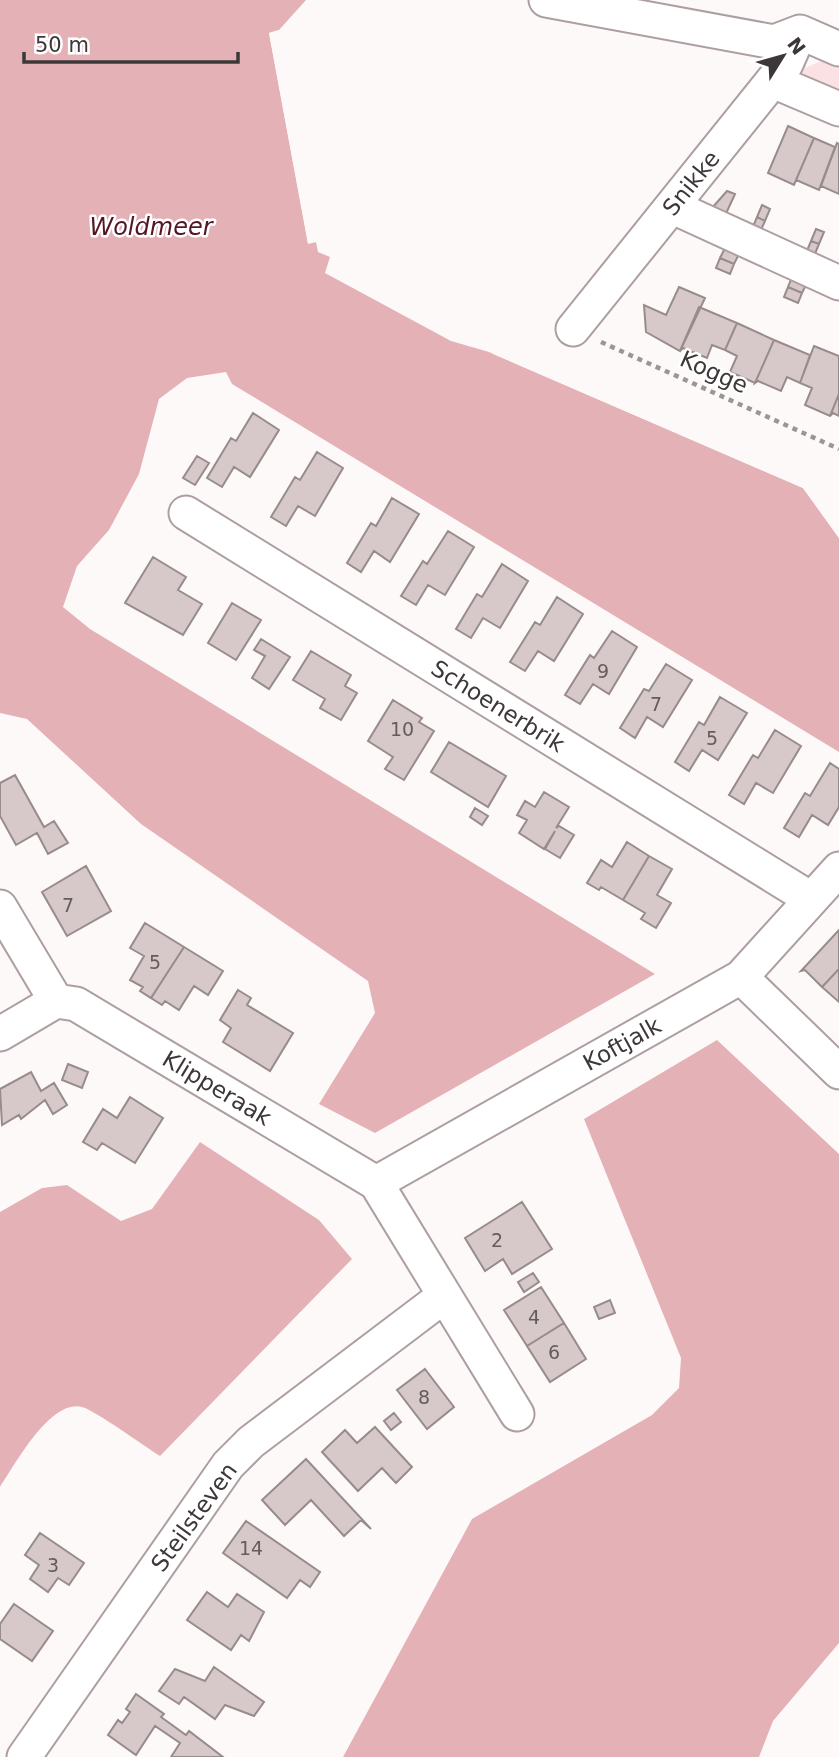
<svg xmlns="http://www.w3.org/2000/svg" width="839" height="1757" font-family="'DejaVu Sans',sans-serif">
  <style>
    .green { fill: #fbe1e4 }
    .water { fill: #e4b1b7 }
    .pier { fill: #fef9f9 }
    .building { fill: #d7c9ca; stroke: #988b8c; stroke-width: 2 }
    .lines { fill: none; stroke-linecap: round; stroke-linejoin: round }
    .minor-casing { stroke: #ad9fa1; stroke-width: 37 }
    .path { stroke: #9b9696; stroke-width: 4.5; stroke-dasharray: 5 5; stroke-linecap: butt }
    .minor { stroke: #fff; stroke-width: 33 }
    .labels { text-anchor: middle; stroke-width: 5; stroke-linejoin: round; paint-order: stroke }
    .number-label { font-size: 19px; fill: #645c5c }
    .street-label { font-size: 23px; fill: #3d3838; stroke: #fff }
    .water-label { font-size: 24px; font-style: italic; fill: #531625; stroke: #fff }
  </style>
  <rect width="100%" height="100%" fill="#fef9f9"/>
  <path class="green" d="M821,61L839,65V99L805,83L802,74L805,68Z"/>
  <path class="water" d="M0,0H306L279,30L269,33L308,243L316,242L318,252L330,257L325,273L451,341L489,352L803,488L839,538V752L232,384L226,372L187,378L159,399L139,474L109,530L77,566L63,607L90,629L655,974L375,1133L319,1104L375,1013L368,981L141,824L27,719L0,713Z
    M717,1040L839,1154V1643L773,1721L759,1757H343L472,1519L652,1415L679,1388L681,1358L584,1119Z
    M200,1142L319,1220L352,1259L160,1456C144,1446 96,1411 82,1407C50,1399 15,1465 0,1487V1212L42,1188L67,1185L121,1221L152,1209Z"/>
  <path class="pier" d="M279,30L280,34L273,35L311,239L316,238V242L308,244L269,33Z
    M494,351L805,485L839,532V538L803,488L493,354Z"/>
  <path class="building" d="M788,126L814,138L794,185L768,173Z
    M814,138L835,147L819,190L796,180Z
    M837,143L839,144V194L821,186Z
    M727,191L735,194L724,218L712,208Z
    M762,205L770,209L765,221L757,217Z
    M757,217L765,221L760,232L752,229Z
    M816,229L824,232L819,244L811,241Z
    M811,241L819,244L814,256L806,253Z
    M725,248L739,254L734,264L720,258Z
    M720,258L734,264L730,274L716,268Z
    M792,277L807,283L802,293L788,287Z
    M679,287L705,298L680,351L646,332L644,305L666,315Z
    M788,287L802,293L798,303L784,297Z
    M699,307L737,323L725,350L712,345L707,358L683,348L680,351Z
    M737,323L774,340L755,383L730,372L737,356L725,350Z
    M774,340L810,355L800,383L787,377L781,391L758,381L755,383Z
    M814,346L839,356V394L830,416L805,405L812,388L800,383Z
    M839,394V416L833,413L830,416Z
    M253,413L279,430L250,477L234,467L222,487L207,478L231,438L236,441Z
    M317,452L343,468L315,516L298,506L286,526L271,517L295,477L300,480Z
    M197,456L209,463L195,485L183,478Z
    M392,498L419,514L390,562L374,551L361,572L347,563L371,523L376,526Z
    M448,531L474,547L445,595L428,585L416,605L401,596L423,561L427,564Z
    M153,557L186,577L178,590L202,604L183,635L125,603Z
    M502,564L528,581L500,628L483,618L471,638L456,629L477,594L482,597Z
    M557,597L583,614L554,661L538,651L525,671L510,662L535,622L540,625Z
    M232,603L261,620L236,660L208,643Z
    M612,631L637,647L609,694L593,684L580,704L565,695L590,655L594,658Z
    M261,639L290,657L269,689L252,678L265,656L254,650Z
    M311,651L351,675L345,686L357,693L341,720L320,708L325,699L293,680Z
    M666,664L692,680L663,727L647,717L635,738L620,728L644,689L649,691Z
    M720,697L747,713L718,760L702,750L689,771L675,762L699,722L704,725Z
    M393,700L422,718L419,722L434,731L404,780L385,769L393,757L368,741Z
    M775,730L801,746L773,793L756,783L744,804L729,795L753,755L758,758Z
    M449,742L506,776L488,807L431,772Z
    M830,763L839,769V807L828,825L812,815L799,837L784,828L805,793L810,796Z
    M15,775L44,827L54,821L68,843L48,854L37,833L16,845L0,816V783Z
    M544,792L569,807L556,828L559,826L574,835L560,858L545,849L555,831L544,849L519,833L527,820L517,815L525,801L535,807Z
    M475,808L488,816L482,825L470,817Z
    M627,842L649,856L623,900L601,887L599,890L587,883L601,860L612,867Z
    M649,856L672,869L657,895L671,903L656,928L641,919L645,913L623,900Z
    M86,866L111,911L67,936L42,892Z
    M145,923L184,947L151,998L140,991L143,987L130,980L144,956L130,948Z
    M839,930V969L822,987L805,970L801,971Z
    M184,947L223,971L208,995L194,986L179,1010L165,1001L162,1005L151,998Z
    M839,969V1002L822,987Z
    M238,990L251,998L247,1005L293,1033L270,1071L223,1042L231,1028L220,1020Z
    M68,1064L88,1072L82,1088L62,1080Z
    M31,1072L41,1091L54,1083L67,1105L53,1114L45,1100L21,1119L19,1115L2,1125L0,1089Z
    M130,1097L163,1118L135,1163L102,1143L97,1150L83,1142L103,1109L117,1118Z
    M522,1202L552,1249L512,1274L503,1259L485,1271L465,1238Z
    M533,1273L539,1282L524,1292L518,1282Z
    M541,1287L564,1323L527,1346L504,1310Z
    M610,1300L615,1313L599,1319L594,1307Z
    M564,1323L586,1359L550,1382L527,1346Z
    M425,1369L454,1407L427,1429L397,1390Z
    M394,1413L401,1422L391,1430L384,1421Z
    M375,1427L412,1467L396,1483L382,1468L358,1491L322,1452L345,1430L357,1443Z
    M306,1459L371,1529L361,1520L344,1536L311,1500L285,1525L262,1500Z
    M246,1521L320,1572L310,1587L300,1580L287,1598L223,1553Z
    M40,1533L84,1563L69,1585L58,1578L48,1592L30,1579L39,1565L25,1555Z
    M207,1592L228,1607L237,1594L264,1612L249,1641L241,1635L231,1650L187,1620Z
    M14,1604L53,1631L32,1661L0,1639V1624Z
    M214,1667L264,1702L254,1716L225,1705L215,1719L184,1697L179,1704L159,1691L175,1669L205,1681Z
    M136,1694L164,1714L161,1717L186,1735L189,1731L223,1757H171L180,1743L155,1726L136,1755L108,1735L118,1720L122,1723L130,1712L126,1709Z"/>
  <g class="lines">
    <defs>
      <path id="minor" d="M546,0L774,42L800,32L839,49
        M773,81L839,109
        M673,207L839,283
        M573,329L786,64L800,32
        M186,513L811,899
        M0,907L56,1001L76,1004L376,1183L517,1414
        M741,977L839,1072
        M0,1034L56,1001
        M376,1183L741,977L839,869
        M24,1757L228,1465L251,1442L444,1296"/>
    </defs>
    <use href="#minor" class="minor-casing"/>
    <path class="path" d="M601,342L839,449"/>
    <use href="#minor" class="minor"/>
  </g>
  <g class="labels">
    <g class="number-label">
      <text x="603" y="678">9</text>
      <text x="656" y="711">7</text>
      <text x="402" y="736">10</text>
      <text x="712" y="745">5</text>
      <text x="68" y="912">7</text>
      <text x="155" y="969">5</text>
      <text x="497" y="1247">2</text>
      <text x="534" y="1324">4</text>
      <text x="554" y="1359">6</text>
      <text x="424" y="1404">8</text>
      <text x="251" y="1555">14</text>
      <text x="53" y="1572">3</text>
    </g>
    <g class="street-label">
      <text transform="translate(691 183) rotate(-51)" y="8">Snikke</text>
      <text transform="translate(714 372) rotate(24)" y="8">Kogge</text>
      <text transform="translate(498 706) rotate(32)" y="8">Schoenerbrik</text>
      <text transform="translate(622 1044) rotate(-29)" y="8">Koftjalk</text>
      <text transform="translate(217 1088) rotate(31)" y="8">Klipperaak</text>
      <text transform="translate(194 1517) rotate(-54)" y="8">Steilsteven</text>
    </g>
    <g class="water-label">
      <text x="151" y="235">Woldmeer</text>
    </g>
  </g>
  <g transform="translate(783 56) rotate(53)" stroke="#ffffff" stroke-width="5" paint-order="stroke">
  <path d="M0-5L12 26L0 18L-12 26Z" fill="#3d3838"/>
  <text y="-10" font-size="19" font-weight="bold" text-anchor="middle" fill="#3d3838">N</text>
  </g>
  <path d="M24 52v10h214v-10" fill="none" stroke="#3d3838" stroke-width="3.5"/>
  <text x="35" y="52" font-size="21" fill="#3d3838" stroke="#ffffff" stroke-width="5" paint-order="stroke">50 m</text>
</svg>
